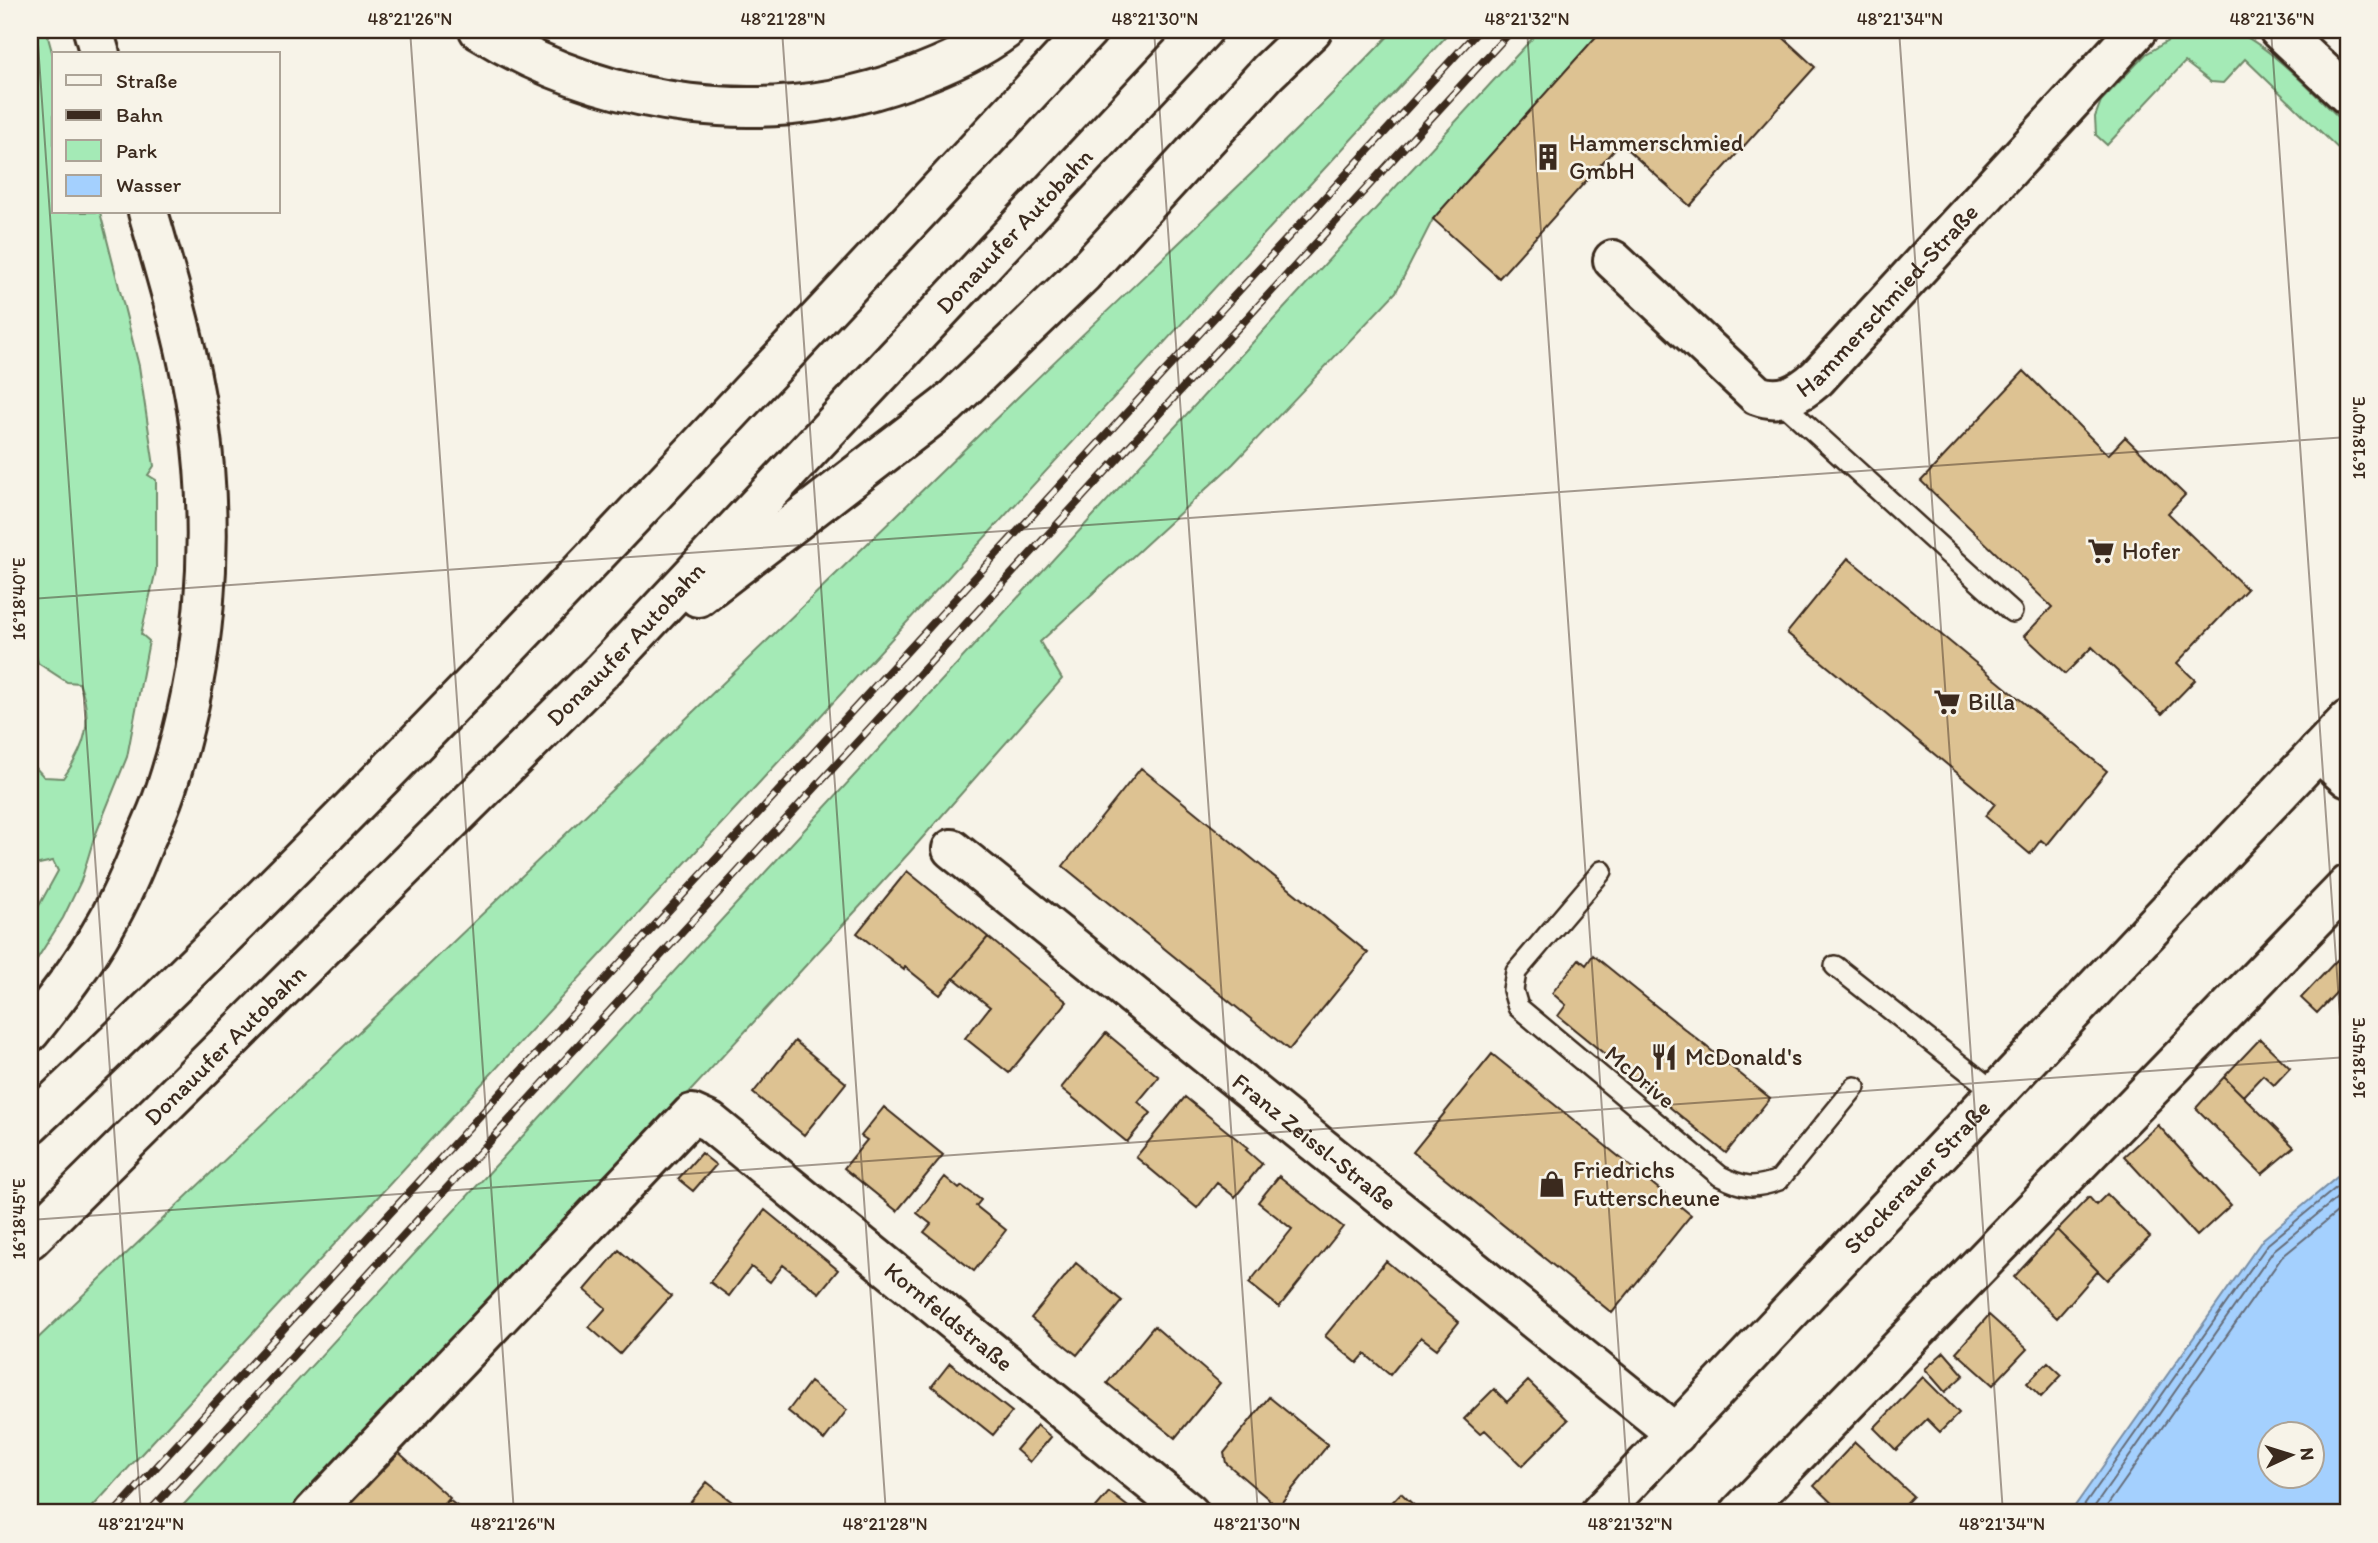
<svg xmlns="http://www.w3.org/2000/svg" width="2378" height="1543" font-family="Itim,sans-serif">
  <style>
    .green { fill: #a4eab6; stroke: #708a6a; stroke-width: 2 }
    .water { fill: #a4d0fe; stroke: #7a8ea4; stroke-width: 2; fill-rule: evenodd }
    .lines { fill: none; stroke-linecap: round; stroke-linejoin: round }
    .shore { stroke: #656c78; stroke-width: 2 }
    .building { fill: #ddc292; stroke: #3b2a1e; stroke-width: 2 }
    .lane-casing { stroke: #3b2a1e; stroke-width: 24 }
    .street-casing { stroke: #3b2a1e; stroke-width: 44 }
    .primary-casing { stroke: #3b2a1e; stroke-width: 44 }
    .highway-casing { stroke: #3b2a1e; stroke-width: 44 }
    .lane { stroke: #f7f3e8; stroke-width: 19 }
    .street { stroke: #f7f3e8; stroke-width: 38 }
    .primary { stroke: #f7f3e8; stroke-width: 38 }
    .highway { stroke: #f7f3e8; stroke-width: 38 }
    .rail-casing { stroke: #3b2a1e; stroke-width: 8 }
    .rail { stroke: #f7f3e8; stroke-width: 5; stroke-dasharray: 16; stroke-linecap: butt }
    .ticks { fill: none; stroke: #3b2a1e; stroke-width: 2; stroke-opacity: 0.45 }
    .labels { text-anchor: middle; stroke-width: 5; stroke-linejoin: round; paint-order: stroke }
    .poi-label { font-size: 24px; fill: #3b2a1e; stroke: #f7f3e8; text-anchor: start }
    .street-label { font-size: 24px; fill: #3b2a1e; stroke: #f7f3e8 }
    .neatline { fill: none; stroke: #3b2a1e; stroke-width: 2.5 }
    .ticks-label { font-size: 18px; text-anchor: middle; fill: #3b2a1e }
  </style>
  <rect width="100%" height="100%" fill="#f7f3e8"/>
  <filter id="ink" filterUnits="userSpaceOnUse"><feTurbulence type="fractalNoise" baseFrequency=".0143" numOctaves="2"/><feDisplacementMap in="SourceGraphic" scale="14" xChannelSelector="R" yChannelSelector="G"/><feConvolveMatrix kernelMatrix="1 2 1 2 8 2 1 2 1" color-interpolation-filters="sRGB"/></filter>
  <g filter="url(#ink)">
    <path class="green" d="M30,30H46L54,59V212H100L139,366L154,466L148,475L156,480V570L141,634L149,641L127,757L93,841L81,881L63,918L30,970V922L58,871L53,861L30,866V775L35,767L44,777L63,778C86,747 94,720 79,683L67,682L38,663L30,634Z
      M1394,30H1452L87,1513H30V1346C360,1030 692,716 1019,396C1144,274 1274,157 1394,30Z
      M1540,30H1602L1433,219L1396,292L1233,464L1040,642L1062,679L909,853L303,1513H176Z
      M2197,30C2209,30 2224,28 2235,32C2267,42 2322,102 2348,126V158L2245,59L2223,83L2211,82L2185,62L2107,145L2096,135L2095,117L2101,101L2146,54L2183,32Z"/>
    <path class="water" d="M2348,1168V1513H2070L2263,1239ZM2270,1434H2312V1476H2270Z"/>
    <g class="lines">
      <path class="shore" d="M2079,1513L2268,1244L2348,1178
        M2090,1513L2274,1250L2348,1189
        M2102,1513L2282,1257L2348,1203"/>
    </g>
    <path class="building" d="M1602,30H1775L1815,67L1690,206L1620,143L1499,278L1433,219Z
      M2024,371L2108,455L2125,437L2185,495L2168,513L2247,589L2177,663L2195,680L2162,714L2092,647L2065,674L2024,636L2052,607L1921,481Z
      M1848,558L2107,771L2047,845L2041,840L2030,854L1985,816L1995,804L1787,633Z
      M1141,768L1368,953L1289,1050L1063,866Z
      M907,871L988,937L940,995L905,967L904,970L857,933Z
      M988,937L1067,1002L1009,1073L965,1038L990,1007L954,978Z
      M1593,955L1770,1098L1726,1153L1558,1016L1566,1005L1552,993L1579,959L1586,965Z
      M2337,960L2348,970V980L2317,1013L2301,998Z
      M1106,1033L1159,1077L1138,1102L1151,1113L1127,1142L1061,1088Z
      M2260,1039L2290,1068L2274,1085L2263,1075L2243,1096L2224,1077Z
      M795,1041L846,1083L804,1135L753,1093Z
      M1492,1054L1691,1215L1612,1313L1413,1152Z
      M2224,1077L2294,1147L2262,1174L2196,1108Z
      M1185,1097L1248,1148L1246,1150L1262,1164L1235,1197L1217,1183L1197,1208L1136,1157Z
      M884,1107L943,1155L897,1211L844,1168L867,1140L861,1136Z
      M2158,1125L2231,1205L2197,1236L2124,1156Z
      M701,1153L716,1165L693,1191L678,1179Z
      M1279,1176L1343,1227L1279,1307L1249,1283L1292,1229L1258,1202Z
      M945,1177L959,1189L962,1186L981,1200L976,1206L1006,1230L974,1271L924,1232L931,1224L917,1213Z
      M2107,1194L2150,1237L2107,1280L2057,1230L2089,1197L2096,1205Z
      M765,1210L838,1270L819,1293L783,1265L770,1282L751,1267L729,1296L710,1282Z
      M2057,1230L2098,1271L2057,1318L2014,1277Z
      M619,1250L671,1296L620,1354L589,1327L606,1308L585,1290Z
      M1386,1261L1459,1322L1437,1349L1421,1337L1390,1375L1365,1354L1357,1363L1325,1336Z
      M1076,1263L1122,1301L1077,1355L1031,1318Z
      M1989,1315L2027,1349L1993,1385L1956,1352Z
      M1154,1326L1220,1383L1175,1438L1107,1383Z
      M1944,1352L1964,1375L1945,1392L1925,1369Z
      M2048,1362L2062,1375L2041,1397L2027,1383Z
      M950,1363L1012,1412L993,1435L932,1386Z
      M1923,1377L1959,1413L1940,1432L1927,1419L1896,1450L1874,1428Z
      M1528,1381L1568,1420L1522,1466L1485,1430L1480,1434L1464,1419L1494,1389L1507,1402Z
      M810,1382L847,1410L824,1440L788,1411Z
      M1269,1397L1328,1445L1278,1507L1226,1463L1224,1453Z
      M1037,1425L1051,1437L1030,1462L1016,1450Z
      M1855,1442L1913,1496L1897,1513H1842L1814,1486Z
      M396,1450L450,1498L437,1513H362L350,1503Z
      M707,1482L746,1513H682Z
      M1109,1492L1136,1513H1091Z
      M1401,1493L1422,1513H1382Z
      M449,1500L466,1513H437Z"/>
    <g class="lines">
      <defs>
        <path id="lane" d="M1778,399L2012,612
          M1602,871L1516,972L1513,990L1518,1007L1720,1176C1744,1188 1754,1189 1779,1180L1855,1087
          M1835,966L1996,1093"/>
        <g id="street">
          <path d="M2279,30L2348,95"/>
          <path id="s1" d="M1613,260L1757,395C1781,404 1799,394 1817,378L2137,30"/>
          <path d="M2318,752L2348,778"/>
          <path id="s2" d="M952,849L1676,1434"/>
          <path id="s3" d="M313,1513L692,1114L710,1122L1189,1513"/>
          <path d="M1740,1513L2348,885"/>
        </g>
        <g id="primary">
          <path id="s4" d="M1600,1513L2348,720"/>
        </g>
        <g id="highway">
          <path d="M93,30L100,54"/>
          <path d="M479,30C607,109 768,131 910,78C943,66 977,51 1005,30"/>
          <path d="M698,597L947,405L1083,274L1268,72L1312,30"/>
          <path d="M30,1032C57,998 85,962 106,924C121,898 133,870 144,842C152,825 160,807 166,789C205,671 216,545 199,422C189,351 168,281 148,212"/>
          <path d="M30,1124C399,776 741,401 1088,30"/>
          <path id="s5" d="M30,1239L603,670L1203,30"/>
        </g>
      </defs>
      <use href="#lane" class="lane-casing"/>
      <use href="#street" class="street-casing"/>
      <use href="#primary" class="primary-casing"/>
      <use href="#highway" class="highway-casing"/>
      <use href="#lane" class="lane"/>
      <use href="#street" class="street"/>
      <use href="#primary" class="primary"/>
      <use href="#highway" class="highway"/>
      <defs>
        <path id="rail" d="M114,1513L1479,30
          M148,1513L1512,30"/>
      </defs>
      <use href="#rail" class="rail-casing"/>
      <use href="#rail" class="rail"/>
    </g>
  </g>
  <path class="ticks" d="M37,30L141,1513M410,30L514,1513M782,30L886,1513M1154,30L1258,1513M1527,30L1630,1513M1899,30L2003,1513M2271,30L2348,1131M30,599L2348,437M30,1220L2348,1057"/>
  <defs>
    <symbol id="building-bare" viewBox="-9 -9 18 18"><path d="M-4-6H4V6H1V3H-1V6H-4ZM-2.5-4.3h1.7v1.8h-1.7ZM.8-4.3h1.7v1.8H.8ZM-2.5-1h1.7V.8h-1.7ZM.8-1h1.7V.8H.8Z" fill="#3b2a1e" stroke="#f7f3e8" stroke-width="2.5" paint-order="stroke"/></symbol>
    <symbol id="supermarket-bare" viewBox="-9 -9 18 18"><path d="M-6-5.5h2.5l.6 2H6L4.5 2H-2.5L-4.4-4H-6ZM-1.5 3.2a1.3 1.3 0 1 0 .1 0ZM3 3.2a1.3 1.3 0 1 0 .1 0Z" fill="#3b2a1e" stroke="#f7f3e8" stroke-width="2.5" paint-order="stroke"/></symbol>
    <symbol id="restaurant-bare" viewBox="-9 -9 18 18"><path d="M-5-6h1v4h1v-4h1v4h1v-4h1v5L-1.5 .5V6h-2V.5L-5-1ZM5-6V6H3V1.5H1.5Q1.5-4 5-6Z" fill="#3b2a1e" stroke="#f7f3e8" stroke-width="2.5" paint-order="stroke"/></symbol>
    <symbol id="shop-bare" viewBox="-9 -9 18 18"><path d="M-5-2.5h2.3a2.7 3.5 0 0 1 5.4 0H5L5.5 6h-11ZM-1.5-2.5h3a1.5 2.3 0 0 0-3 0Z" fill="#3b2a1e" stroke="#f7f3e8" stroke-width="2.5" paint-order="stroke"/></symbol>
  </defs>
  <g fill-rule="evenodd">
    <use href="#building-bare" x="1529" y="138" width="38" height="38"/>
    <use href="#supermarket-bare" x="2082" y="532" width="38" height="38"/>
    <use href="#supermarket-bare" x="1928" y="683" width="38" height="38"/>
    <use href="#restaurant-bare" x="1645" y="1038" width="38" height="38"/>
    <use href="#shop-bare" x="1533" y="1165" width="38" height="38"/>
  </g>
  <g class="labels">
    <g class="poi-label">
      <text x="1569" y="151">Hammerschmied<tspan x="1569" dy="28">GmbH</tspan></text>
      <text x="2122" y="559">Hofer</text>
      <text x="1968" y="710">Billa</text>
      <text x="1685" y="1065">McDonald's</text>
      <text x="1573" y="1178">Friedrichs<tspan x="1573" dy="28">Futterscheune</tspan></text>
    </g>
    <g class="street-label">
      <text dy="8" stroke="none"><textPath href="#s5" startOffset="1409">Donauufer Autobahn</textPath></text>
      <text dy="8" stroke="none"><textPath href="#s1" startOffset="368">Hammerschmied-Straße</textPath></text>
      <text dy="8" stroke="none"><textPath href="#s5" startOffset="842">Donauufer Autobahn</textPath></text>
      <text dy="8" stroke="none"><textPath href="#s5" startOffset="275">Donauufer Autobahn</textPath></text>
      <text transform="translate(1640 1077) rotate(40)" y="8">McDrive</text>
      <text dy="8" stroke="none"><textPath href="#s2" startOffset="466">Franz Zeissl-Straße</textPath></text>
      <text dy="8" stroke="none"><textPath href="#s4" startOffset="462">Stockerauer Straße</textPath></text>
      <text dy="8" stroke="none"><textPath href="#s3" startOffset="878">Kornfeldstraße</textPath></text>
    </g>
  </g>
  <rect width="2378" height="1543" fill="none" stroke="#f7f3e8" stroke-width="77"/>
  <rect x="52" y="52" width="228" height="161" fill="#f7f3e8" stroke="#aca397" stroke-width="2"/>
  <rect x="66" y="75" width="35" height="10" fill="#f7f3e8" stroke="#aca397" stroke-width="2"/>
  <text x="116" y="88" font-size="21" fill="#3b2a1e">Straße</text>
  <rect x="66" y="110" width="35" height="10" fill="#3b2a1e" stroke="#aca397" stroke-width="2"/>
  <text x="116" y="122" font-size="21" fill="#3b2a1e">Bahn</text>
  <rect x="66" y="140" width="35" height="21" fill="#a4eab6" stroke="#aca397" stroke-width="2"/>
  <text x="116" y="158" font-size="21" fill="#3b2a1e">Park</text>
  <rect x="66" y="175" width="35" height="21" fill="#a4d0fe" stroke="#aca397" stroke-width="2"/>
  <text x="116" y="192" font-size="21" fill="#3b2a1e">Wasser</text>
  <g transform="translate(2291 1455) rotate(86)"><circle r="33" fill="#f7f3e8" stroke="#aca397" stroke-width="2"/>
  <path d="M0-5L12 26L0 18L-12 26Z" fill="#3b2a1e"/>
  <text y="-10" font-size="19" font-weight="bold" text-anchor="middle" fill="#3b2a1e">N</text>
  </g>
  <rect x="38" y="38" width="2302" height="1466" class="neatline"/>
  <g class="ticks-label">
    <text x="410" y="25">48°21'26"N</text>
    <text x="783" y="25">48°21'28"N</text>
    <text x="1155" y="25">48°21'30"N</text>
    <text x="1527" y="25">48°21'32"N</text>
    <text x="1900" y="25">48°21'34"N</text>
    <text x="2272" y="25">48°21'36"N</text>
    <text transform="translate(2359 438) rotate(-90)" y="6">16°18'40"E</text>
    <text transform="translate(19 599) rotate(-90)" y="6">16°18'40"E</text>
    <text transform="translate(2359 1058) rotate(-90)" y="6">16°18'45"E</text>
    <text transform="translate(19 1219) rotate(-90)" y="6">16°18'45"E</text>
    <text x="141" y="1530">48°21'24"N</text>
    <text x="513" y="1530">48°21'26"N</text>
    <text x="885" y="1530">48°21'28"N</text>
    <text x="1257" y="1530">48°21'30"N</text>
    <text x="1630" y="1530">48°21'32"N</text>
    <text x="2002" y="1530">48°21'34"N</text>
  </g>
</svg>
